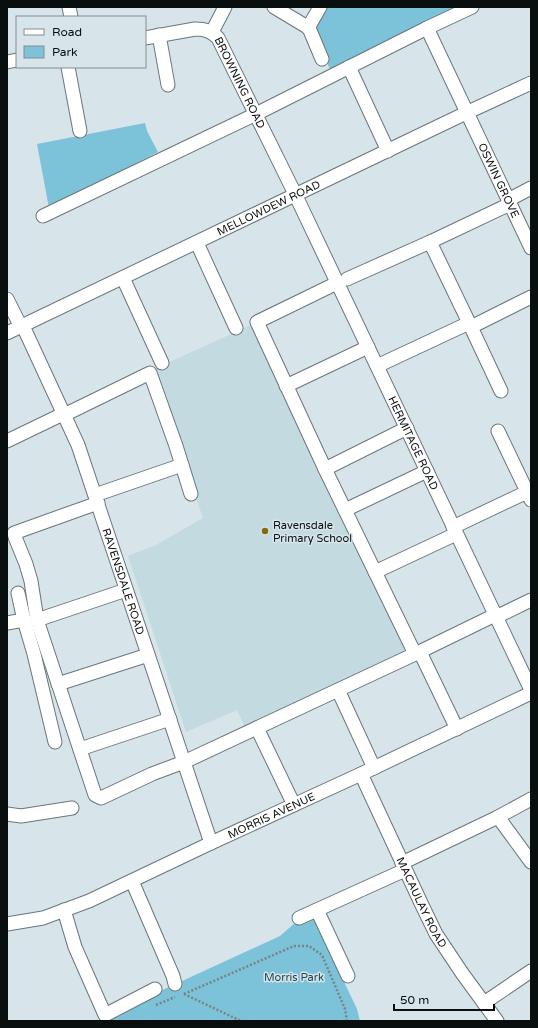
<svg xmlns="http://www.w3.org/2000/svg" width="538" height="1028" font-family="'Varela Round',sans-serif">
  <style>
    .built { fill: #c4dae1 }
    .green { fill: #7cc2d8 }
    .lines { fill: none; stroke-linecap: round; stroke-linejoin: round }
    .minor-casing { stroke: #6a767a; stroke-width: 15 }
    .path { stroke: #798386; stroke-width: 2.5; stroke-dasharray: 2 2; stroke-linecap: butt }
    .minor { stroke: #fff; stroke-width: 13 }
    .poi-dot { fill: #846c07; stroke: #d7e4e9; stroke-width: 1.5 }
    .labels { text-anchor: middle; stroke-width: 3; stroke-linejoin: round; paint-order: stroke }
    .street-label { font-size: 11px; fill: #090e0f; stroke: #d7e4e9 }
    .poi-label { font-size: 11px; fill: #090e0f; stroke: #d7e4e9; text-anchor: start }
    .park-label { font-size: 11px; fill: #194350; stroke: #d7e4e9 }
  </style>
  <rect width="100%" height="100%" fill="#d7e4e9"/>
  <path class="built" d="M251,325L410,656L245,727L237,710L186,732L128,556L156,545L203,518L152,370Z"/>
  <path class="green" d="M317,7H468L330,70L311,19Z
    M145,123L147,131L158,152L49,208L37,144Z
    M312,915L357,1009L360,1021H105L106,1016L280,936L296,922Z"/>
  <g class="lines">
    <defs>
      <g id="minor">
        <path d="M69,7L71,17"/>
        <path d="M274,7L309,28L322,59"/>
        <path id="s1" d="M472,7L427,28L531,248"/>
        <path d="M308,28L320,7"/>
        <path d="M212,32L225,7"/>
        <path d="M159,35L168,85"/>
        <path id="s2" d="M145,38L195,29C205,29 211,31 218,38L296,196L531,690"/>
        <path d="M7,62L17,60"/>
        <path d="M68,67L80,131"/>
        <path d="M349,67L388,151"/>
        <path d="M508,200L531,188"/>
        <path d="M43,216L256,114L427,28"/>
        <path d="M197,243L236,328"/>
        <path d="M123,278L162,363"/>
        <path d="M347,279L430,242"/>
        <path d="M337,283L257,322L325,469L415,654L495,615"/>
        <path d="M7,299L21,327"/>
        <path id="s3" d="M23,326L78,445L211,843"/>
        <path d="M471,327L430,242L510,204"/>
        <path id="s4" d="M7,333L466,113L531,83"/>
        <path d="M377,366L469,323"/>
        <path d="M286,386L368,347"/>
        <path d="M501,391L471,327L531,297"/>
        <path d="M64,415L150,373L176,446L191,494"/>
        <path d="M498,431L531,500"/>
        <path d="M7,441L63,414"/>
        <path d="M325,469L407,428"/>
        <path d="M95,495L182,465"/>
        <path d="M98,503L14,533L15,537L26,564L31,581L37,620L95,795L101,798L152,774L184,762L415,654"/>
        <path d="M345,510L427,471"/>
        <path d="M453,527L527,492"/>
        <path d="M375,572L456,534"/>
        <path d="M18,593L24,620L34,654L55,742"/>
        <path d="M496,617L531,600"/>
        <path d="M37,620L126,590"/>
        <path d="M7,623L24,620"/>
        <path d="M420,652L457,729"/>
        <path d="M58,684L148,655"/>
        <path d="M338,690L374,768"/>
        <path d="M257,728L294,805"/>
        <path d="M80,749L170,719"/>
        <path id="s5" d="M361,774L421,903L436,934L462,973L497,1021"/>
        <path d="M7,814L21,816L72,808"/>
        <path d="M498,817L531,799"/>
        <path d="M402,863L498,817L531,862"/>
        <path d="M132,881L173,976L175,984"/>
        <path d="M64,910L75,947L105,1015L155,989"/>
        <path d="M317,910L348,976"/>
        <path d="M299,918L405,870"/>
        <path id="s6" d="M7,924L43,918L89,901L211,843L361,774L531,693"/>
        <path d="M484,1003L531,971"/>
      </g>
    </defs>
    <use href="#minor" class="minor-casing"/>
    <path class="path" d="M184,994L294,946H309L322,955L345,1009L347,1021
      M184,994L241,1021
      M156,1005L175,997"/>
    <use href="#minor" class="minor"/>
  </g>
  <circle class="poi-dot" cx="265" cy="531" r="4"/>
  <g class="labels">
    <g class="street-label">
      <text dy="4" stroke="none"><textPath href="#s2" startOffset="126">BROWNING ROAD</textPath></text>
      <text dy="4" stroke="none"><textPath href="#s1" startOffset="218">OSWIN GROVE</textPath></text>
      <text dy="4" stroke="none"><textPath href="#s4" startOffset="290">MELLOWDEW ROAD</textPath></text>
      <text dy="4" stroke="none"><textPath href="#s2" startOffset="526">HERMITAGE ROAD</textPath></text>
      <text dy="4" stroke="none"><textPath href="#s3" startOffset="275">RAVENSDALE ROAD</textPath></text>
      <text dy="4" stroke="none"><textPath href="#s6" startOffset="287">MORRIS AVENUE</textPath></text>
      <text dy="4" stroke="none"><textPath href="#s5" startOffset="142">MACAULAY ROAD</textPath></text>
    </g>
    <g class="poi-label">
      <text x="273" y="529">Ravensdale<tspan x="273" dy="13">Primary School</tspan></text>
    </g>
    <g class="park-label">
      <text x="294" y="981">Morris Park</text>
    </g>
  </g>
  <rect width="538" height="1028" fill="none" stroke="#090e0f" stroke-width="16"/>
  <rect x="16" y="16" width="130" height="52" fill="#d7e4e9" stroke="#858e92"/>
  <rect x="24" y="29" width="20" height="6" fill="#ffffff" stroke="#858e92"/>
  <text x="52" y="36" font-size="12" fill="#090e0f">Road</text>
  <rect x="24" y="46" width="20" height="12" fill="#7cc2d8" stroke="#858e92"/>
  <text x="52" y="56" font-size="12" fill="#090e0f">Park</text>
  <path d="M394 1004v6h100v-6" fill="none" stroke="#090e0f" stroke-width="2"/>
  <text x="400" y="1004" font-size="12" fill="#090e0f" stroke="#d7e4e9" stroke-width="3" paint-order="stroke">50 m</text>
</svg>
